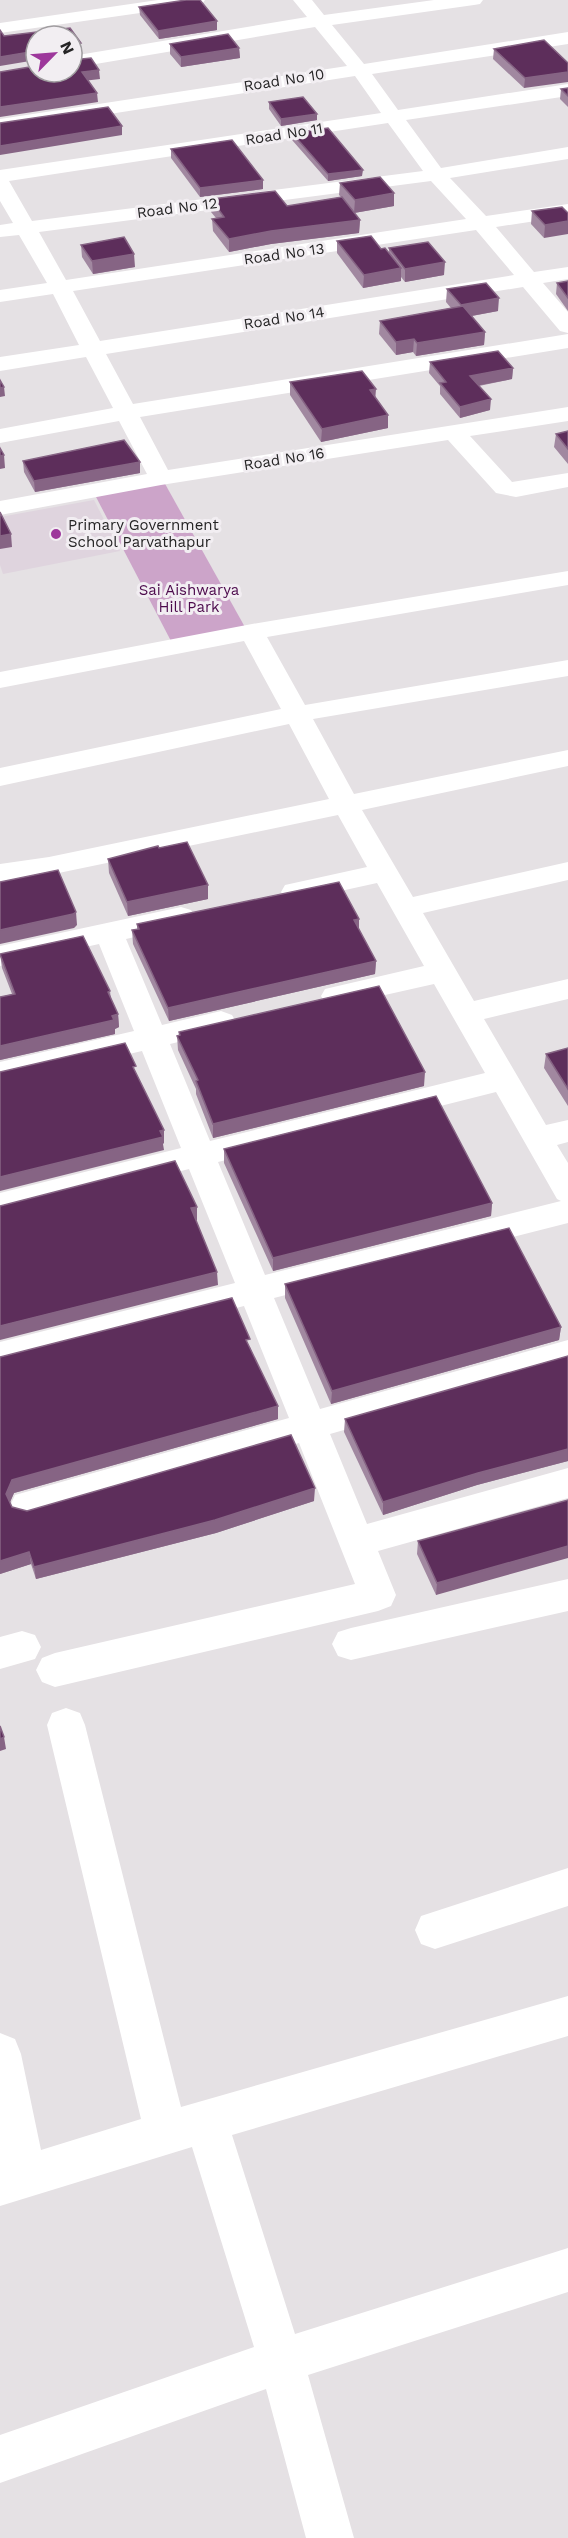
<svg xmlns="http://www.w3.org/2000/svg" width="568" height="2538" font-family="'Work Sans',sans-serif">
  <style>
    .built { fill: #dfd4de }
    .green { fill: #cca4c9 }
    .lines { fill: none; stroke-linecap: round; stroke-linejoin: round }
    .minor { fill: #fff; fill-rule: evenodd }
    .wall { fill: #a188a0 }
    .shaded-wall { fill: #866484 }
    .building { fill: #5d2e5b; stroke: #866484; stroke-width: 1.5 }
    .poi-dot { fill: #9d379b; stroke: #f2eef2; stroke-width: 2 }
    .labels { text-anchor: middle; stroke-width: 6; stroke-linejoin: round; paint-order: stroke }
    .far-street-label { font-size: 15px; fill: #252425; stroke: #f2eef2 }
    .far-poi-label { font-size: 15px; fill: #252425; stroke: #f2eef2; text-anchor: start }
    .far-park-label { font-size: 15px; fill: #4c0a4c; stroke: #f2eef2 }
  </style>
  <rect width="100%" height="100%" fill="#e5e1e4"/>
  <path class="built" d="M94,500L120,551L3,574L0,565V517Z"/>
  <path class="green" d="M164,482L246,629L172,643L95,495Z"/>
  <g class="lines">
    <path class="minor" d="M158,0H205L202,4L196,5L0,33V23Z
      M293,0H312L324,15L434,0H483L480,4L474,5L332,25L364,64L568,32V44L372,74L398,110L568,84V96L406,120L441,168L568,147V159L450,178L486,216L568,204V216L496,227L534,272L568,267V279L543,283L568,312V333L560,331L523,287L106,354L133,404L568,334V348L140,417L168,470L568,407V421L470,436L512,482L568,473V487L516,497L496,493L448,440L161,485L0,515V501L147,474L119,421L0,443V429L113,408L86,357L0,371V357L79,345L53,294L0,302V290L47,283L19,235L0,237V225L13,223L0,201V170L381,113L355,76L0,131V119L347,66L315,27L72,68V56L307,17ZM388,123L423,171L32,221L9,181ZM431,181L466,219L66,280L39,232ZM476,230L514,275L100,341L73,291Z
      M568,571V585L267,637L305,705L568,660V676L313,719L354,794L568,750V766L362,810L413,897L568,862V880L423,913L474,1001L568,979V999L484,1019L546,1125L568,1120V1142L557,1145L568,1163V1223L274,1298L320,1409L568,1340V1366L330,1434L367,1524L568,1468V1498L378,1551L396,1595L391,1606L378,1611L55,1687L42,1682L36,1670L42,1658L55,1653L355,1584L299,1443L28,1521L15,1517L10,1506L15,1495L289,1418L244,1306L0,1368V1342L235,1283L189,1169L0,1217V1193L181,1148L142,1051L0,1084V1062L134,1031L99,944L0,966V946L181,907L191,910L195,917L191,924L126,939L162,1025L221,1011L232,1015L236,1022L232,1029L170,1044L210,1141L485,1073L434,984L336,1006L325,1003L321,996L325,989L424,966L377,883L295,901L285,899L281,892L285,885L367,867L338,815L49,875L0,882V864L49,857L329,799L289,724L0,786V768L281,709L244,641L0,688V672L252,624ZM496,1092L557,1199L561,1201L265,1275L218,1162Z
      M568,1579V1611L351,1660L338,1656L332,1644L338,1632L351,1628Z
      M22,1631L35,1635L41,1647L35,1659L0,1669V1637Z
      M66,1708L80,1713L85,1725L181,2107L568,1996V2036L232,2135L295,2334L568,2248V2292L308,2375L354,2538H306L266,2389L0,2483V2435L254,2347L192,2147L0,2206V2033L15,2039L21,2054L41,2150L141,2119L47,1725L52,1713Z
      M568,1868V1906L435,1949L421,1944L415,1930L421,1916Z"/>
  </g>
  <path class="wall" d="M139,7L217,21V30L159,39L140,15Z
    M170,44L239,48L240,58L181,67L170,54Z
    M494,49L568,63L524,88L493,59Z
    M568,88V107L560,99L561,89Z
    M269,102L317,120L281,126L269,109Z
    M292,133L362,176L328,181L292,140Z
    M171,149L263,189L200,197L171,158Z
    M340,183L394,206L354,213L360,220L359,233L271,244L229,252L213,231L212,219L216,218L211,212V199L287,206L341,197L339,195Z
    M562,207L544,238L531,224L532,211Z
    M337,241L381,249L389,253V248L444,275L405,282L401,277V281L363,288L337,253Z
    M81,245L135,267L93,274L82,257Z
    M568,281V311L556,294L557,283Z
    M447,289L498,311L472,316L485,332L484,345L416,356L413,352L396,355L379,334L380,321L451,308L446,302Z
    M430,362L513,368L512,379L479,386L490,410L460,418L440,394V386L429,373Z
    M290,382L388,428L321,442L290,395Z
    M568,431V464L554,447L556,434Z
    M23,461L140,462V473L35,492L24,472Z
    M159,848L208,885V899L128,916L109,873L108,859Z
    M359,919V930L376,961L375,974L169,1021L133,944L132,930L137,929V924Z
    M0,954L110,991L111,999L118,1014L119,1027L115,1029V1034L0,1060V997L12,994L2,968Z
    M179,1032L424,1086L213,1138L196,1094V1089L178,1050L177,1036H179Z
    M568,1048V1106L544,1068L546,1054Z
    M224,1149L492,1203L491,1216L273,1271L224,1163Z
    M285,1284L561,1327L559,1340L331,1404L285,1298Z
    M250,1347L278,1419L14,1493L10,1502L12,1507L27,1511L314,1501L216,1533L36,1579L31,1564L0,1574V1357Z
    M568,1356V1461L477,1485L383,1515L344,1432L345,1419Z
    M568,1500L436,1595L417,1554L418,1541Z"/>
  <path class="shaded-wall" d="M217,21V30L159,39L158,31Z
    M81,43V52L72,54V45Z
    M239,48L240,58L181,67V57Z
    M36,51V60L0,66V57Z
    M99,70L100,79L83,81L82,72Z
    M568,72V82L524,88L525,78Z
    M97,93L98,102L0,117V107Z
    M317,114V120L281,126V119Z
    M122,126V135L0,155V146Z
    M363,170L362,176L328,181V174Z
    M263,180V189L200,197V188Z
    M394,193V206L354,213L355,200Z
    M360,220L359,233L271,244L229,252V239L271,231Z
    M568,221V234L544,238L545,225Z
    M134,254L135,267L93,274L92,261Z
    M445,262L444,275L405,282V269Z
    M401,268V281L363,288L364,275Z
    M499,298L498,311L460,318L461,305Z
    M485,332L484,345L416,356L417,343Z
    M414,339L413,352L396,355V342Z
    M513,368L512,379L470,387V376Z
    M4,387L5,396L0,397V388Z
    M376,389L375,402L370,390Z
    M491,399L490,410L460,418V407Z
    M388,415V428L321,442L322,429Z
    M4,455L5,468L0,469V456Z
    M140,462V473L35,492L34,481Z
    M11,534L12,547L0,549V536Z
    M208,885V899L128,916L127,902Z
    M76,912L77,925L74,928L0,944V930Z
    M359,919V932L354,920Z
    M376,961L375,974L169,1021L168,1008Z
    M118,1014L119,1027L115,1029V1034L0,1060V1046Z
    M425,1072L424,1086L213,1138V1124Z
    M164,1130V1143L163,1144L164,1150L0,1191V1177Z
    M492,1203L491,1216L273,1271V1258Z
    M197,1207V1220L192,1222L191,1208Z
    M217,1272L218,1285L0,1340V1326Z
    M561,1327L559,1340L331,1404L332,1391Z
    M278,1406V1419L14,1493L8,1507L6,1494L12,1480Z
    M568,1449V1461L477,1485L383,1515V1502L478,1473Z
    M315,1488L314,1501L216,1533L36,1579L34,1567Z
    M568,1546V1558L436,1595L437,1583Z
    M29,1552L31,1564L0,1574V1561Z
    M4,1737L6,1749L0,1751V1739Z"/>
  <path class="building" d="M186,0H200L217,21L158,31L139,7Z
    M70,28L81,43L72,45V36H36V51L0,57V30L4,36Z
    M228,34L239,48L181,57L170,44Z
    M544,40L568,63V72L525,78L494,49Z
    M91,58L99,70L82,72L97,93L0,107V72L36,66V72H72V60Z
    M568,88V96L561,89Z
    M303,97L317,114L281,119L269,102Z
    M108,107L122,126L0,146V123Z
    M328,128L363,170L328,174L292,133Z
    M232,140L263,180L200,188L171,149Z
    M380,177L394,193L355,200L340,183Z
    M275,191L287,206L342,197L360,220L271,231L229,239L212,219L224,217L211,199Z
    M562,207L568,213V221L545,225L532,211Z
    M371,236L381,249L385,248L401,268L364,275L337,241Z
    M124,237L134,254L92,261L81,245Z
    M428,242L445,262L405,269L389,248Z
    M568,281V298L557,283Z
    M486,283L499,298L461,305L447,289Z
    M463,306L485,332L417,343L414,339L396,342L380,321Z
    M498,351L513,368L470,376L491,399L460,407L440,383L446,382L430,362Z
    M362,371L376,389L370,390L388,415L322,429L290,382Z
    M0,380L4,387L0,388Z
    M568,431V449L556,434Z
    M124,440L140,462L34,481L23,461Z
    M0,448L4,455L0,456Z
    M0,512L11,534L0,536Z
    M187,842L208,885L127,902L108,859L158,846L159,848Z
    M58,870L76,912L73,914L0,930V882Z
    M339,882L359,919L354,920L376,961L168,1008L132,930L139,929L137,924Z
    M83,936L110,991L108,992L118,1014L112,1016L114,1020L0,1046V997L15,994L0,954Z
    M379,986L425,1072L213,1124L196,1081L198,1080L177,1036L180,1035L179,1032Z
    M125,1043L136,1066L133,1067L164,1130L160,1131L163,1137L0,1177V1072Z
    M568,1048V1089L546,1054Z
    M436,1096L492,1203L273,1258L224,1149Z
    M175,1161L197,1207L191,1208L217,1272L0,1326V1206Z
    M509,1228L561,1327L332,1391L285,1284Z
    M232,1298L250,1339L246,1340L278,1406L12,1480L6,1494L12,1507L27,1511L291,1435L315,1488L215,1520L34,1567L29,1552L0,1561V1357Z
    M568,1356V1449L478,1473L383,1502L345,1419Z
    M568,1500V1546L437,1583L418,1541Z
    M0,1726L4,1737L0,1739Z"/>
  <circle class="poi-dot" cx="56" cy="534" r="6"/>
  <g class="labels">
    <g class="far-street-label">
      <text transform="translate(284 80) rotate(-9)" y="5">Road No 10</text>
      <text transform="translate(284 134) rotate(-9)" y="5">Road No 11</text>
      <text transform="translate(177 208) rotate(-7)" y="5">Road No 12</text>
      <text transform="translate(284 254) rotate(-8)" y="5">Road No 13</text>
      <text transform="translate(284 318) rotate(-9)" y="5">Road No 14</text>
      <text transform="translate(284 459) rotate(-9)" y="5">Road No 16</text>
    </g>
    <g class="far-poi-label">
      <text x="68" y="530">Primary Government<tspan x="68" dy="17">School Parvathapur</tspan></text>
    </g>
    <g class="far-park-label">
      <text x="189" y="595">Sai Aishwarya<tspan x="189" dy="17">Hill Park</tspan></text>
    </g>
  </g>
  <g transform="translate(54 54) rotate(65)"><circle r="28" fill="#f2eef2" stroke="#a09da0" stroke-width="1.5"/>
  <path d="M0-4.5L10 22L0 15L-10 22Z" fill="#9d379b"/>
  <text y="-9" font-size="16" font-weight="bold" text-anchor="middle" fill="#252425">N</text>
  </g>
</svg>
